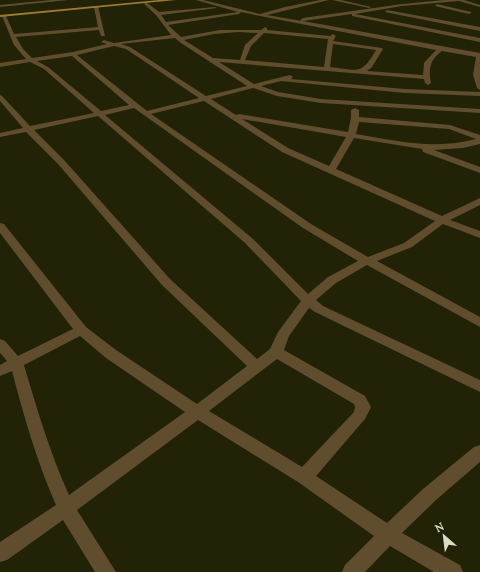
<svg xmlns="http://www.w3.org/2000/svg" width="480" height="572" font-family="Lora,serif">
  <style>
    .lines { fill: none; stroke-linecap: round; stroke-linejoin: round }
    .minor { fill: #5f4d2e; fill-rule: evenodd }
    .major { fill: #9e7932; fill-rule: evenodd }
  </style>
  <rect width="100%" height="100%" fill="#212206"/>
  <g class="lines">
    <path class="minor" d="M51,0H68L0,7V5Z
      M196,0H203L260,14L285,7L320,0H329L267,15L302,21L300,20L303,18L402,4L444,0H464L480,5V7L459,1L402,6L355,14L480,38V42L352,16V14L303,21L480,53V90L477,88L473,75L476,57L442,51C430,60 428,68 431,83L428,85L425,83L424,79L219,62L254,84L290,75L293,77L291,79L405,89L480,92V96L405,93L281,81L261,86L278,92L321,99L480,109V113L321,103L277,96L253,88L211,99L236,115L239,114L348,132L351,118V110L355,108L359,110V117L450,125L480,135V144L463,148L434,150L480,167V173L423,152L422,149L354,138L336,169L442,216L480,198V205L450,220L480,231V238L443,224L412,247L377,261L480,317V327L367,265L336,283L316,300L323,306L480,380V392L315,312L309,308L289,336L284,350L365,396L371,407L365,419L316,476L387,523L423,489L474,447L480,445V462L436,500L402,533L460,565L463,572H434L390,546L365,572H342L345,565L374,536L298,482L198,420L77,510L116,572H95L63,520L7,560L0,562V542L56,505C37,462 24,417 12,371L0,376V365L7,361L0,353V339L5,341L18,356L73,329L0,233V223L4,224L86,327L116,350L197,404L247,366L162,285L58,164L26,132L0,137V133L23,128L0,101V95L2,96L30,126L94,113L44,69L30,62L0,67V63L26,59L14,45L2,16L4,15L6,16L14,34L98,27L94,7L98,6L105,36H101L99,30L16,37L23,49L32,58L73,52L107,44L101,42L104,40L114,43L171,35L156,15L144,4L146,2L159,12L215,7L217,8L161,15L166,22L238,12ZM241,12L260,16L436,50L424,63L423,75L367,71L372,67L383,49L382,48L333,41L336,36L333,34L330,36L267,30V28L265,27L261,30H220L181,37L168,25L239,14ZM239,32L258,33L245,45L240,60L213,58L184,40L214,34ZM264,33L328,39L324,67L245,60L251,46ZM175,38L181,43L247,86L206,96L130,47L121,44ZM333,44L376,50C361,76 358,70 330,67ZM114,46L126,49L199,98L147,111L77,55ZM72,56L129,105L101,111L48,67L37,61ZM204,101L282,152L435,221L404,243L368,257L311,224L151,114ZM134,108L303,228L358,261L328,277L308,294L253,239L105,115ZM98,116L245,243L301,301L278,332L270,349L257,359L170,279L64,160L34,130ZM242,119L346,137L329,166L288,148ZM359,122L449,129L476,139C436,150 396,141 356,134ZM80,336L106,358L185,412L69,495C50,453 37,409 24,365ZM277,359L354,404L355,407L354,412L302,467L209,411Z
      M332,0H341L371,7L369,8Z
      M437,4L471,12V13L469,14L435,6Z
      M387,10L480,27V31L385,12Z"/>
    <path class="major" d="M159,0H176L0,17V15Z"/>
  </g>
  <g transform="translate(444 536) rotate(332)" stroke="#212206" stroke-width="3" paint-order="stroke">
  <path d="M0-3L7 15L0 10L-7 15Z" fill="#dadccb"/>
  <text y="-6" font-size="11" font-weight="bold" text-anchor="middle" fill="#dadccb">N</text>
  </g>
</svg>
